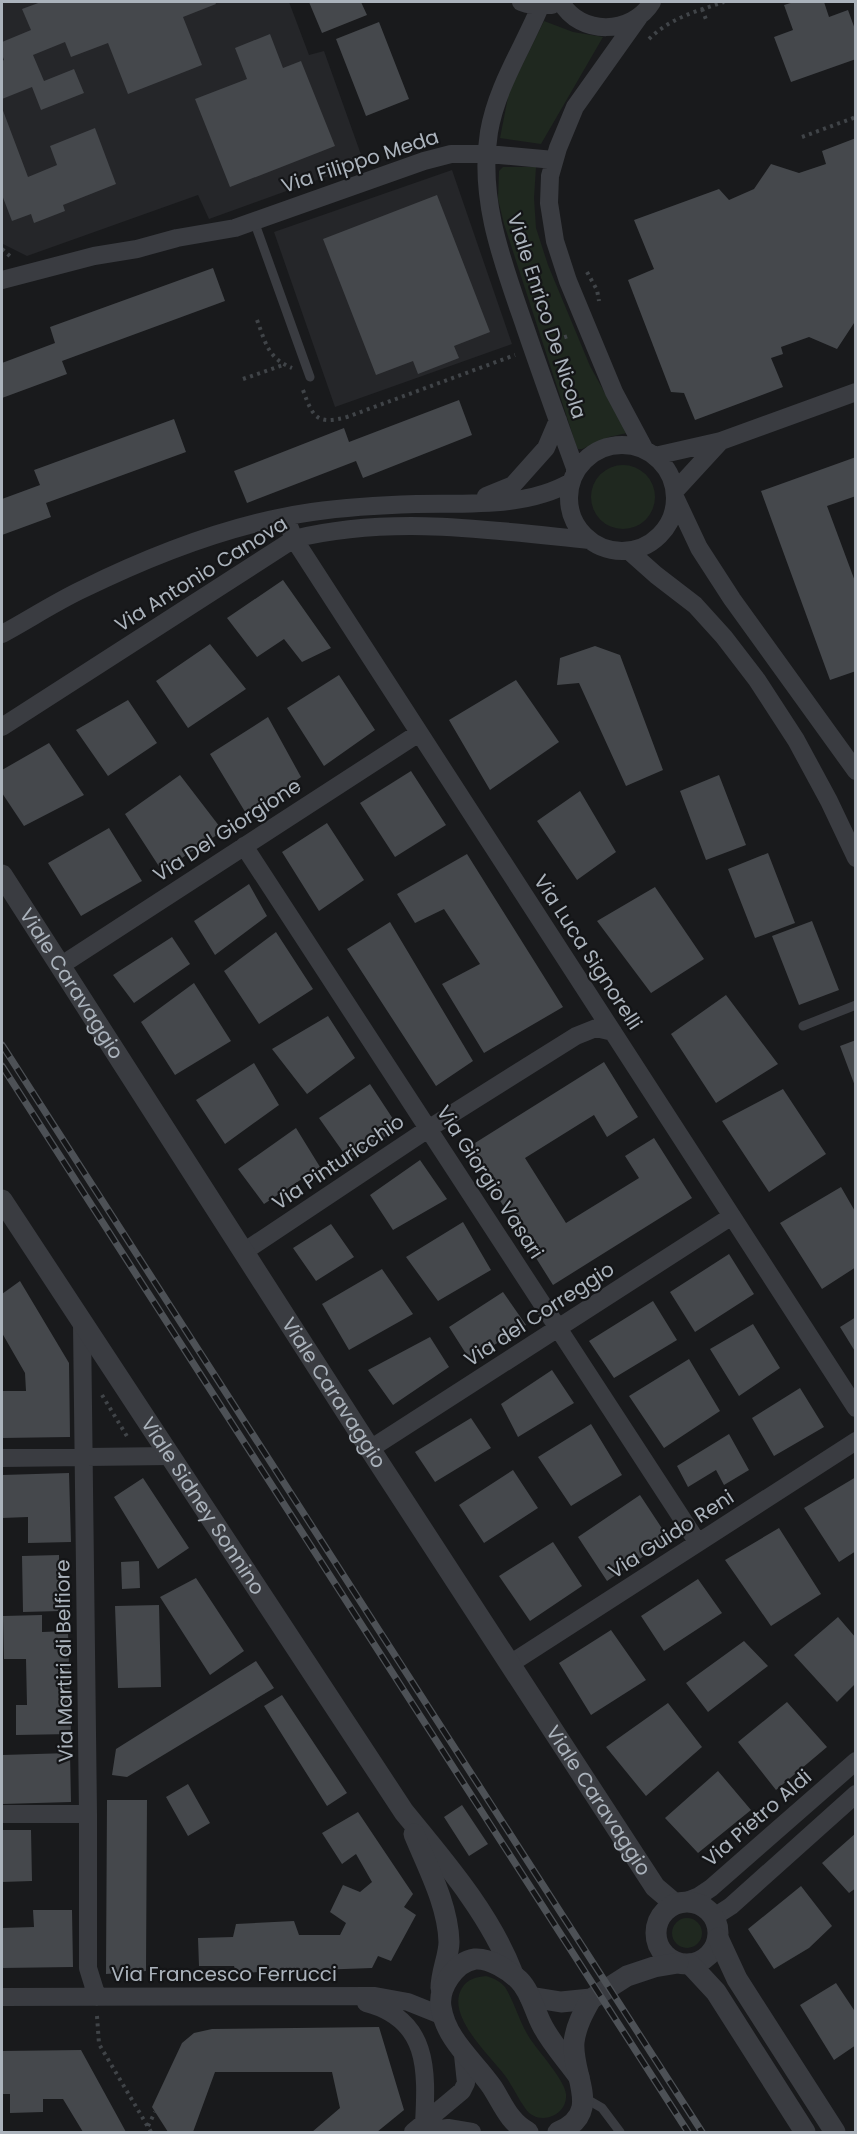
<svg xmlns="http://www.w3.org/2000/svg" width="857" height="2134" font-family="Poppins,sans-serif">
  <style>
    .built { fill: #252629 }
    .green { fill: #1f281f }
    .building { fill: #45484c }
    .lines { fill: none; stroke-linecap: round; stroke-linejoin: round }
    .path { stroke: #404448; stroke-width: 4; stroke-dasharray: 3 4.5; stroke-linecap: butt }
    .service { stroke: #3a3c41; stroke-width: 9 }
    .minor { stroke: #3a3c41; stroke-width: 18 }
    .tertiary { stroke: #3a3c41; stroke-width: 21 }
    .rail-casing { stroke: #4d5156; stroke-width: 7 }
    .rail { stroke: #141517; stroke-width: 4.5; stroke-dasharray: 14; stroke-linecap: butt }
    .labels { text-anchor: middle; stroke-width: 4.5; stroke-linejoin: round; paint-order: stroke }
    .street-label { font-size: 20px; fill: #abb3bc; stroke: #141517 }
  </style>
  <rect width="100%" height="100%" fill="#191a1c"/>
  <path class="built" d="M2,2H289L309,55L324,51L364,163L209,219L198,195L27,256L3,244L2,241Z
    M452,170L512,344L335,407L274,232Z"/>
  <path class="green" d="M544,21L573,32L603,37L541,144L500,138L509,92Z
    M503,167H536L534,198L536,228L548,265L590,366L627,433L609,437L582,449H578L576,445L504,224L498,199L499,171Z
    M591 497a32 32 0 1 1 64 0a32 32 0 1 1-64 0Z
    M672 1933a15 15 0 1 1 30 0a15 15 0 1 1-30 0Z
    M486,1976C493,1978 500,1981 505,1987C515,2003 519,2021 529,2037C537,2050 565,2080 566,2094C568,2117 537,2127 525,2108C518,2098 513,2087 506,2077C491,2056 445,2016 462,1988C467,1979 477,1977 486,1976Z"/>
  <path class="building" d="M41,2H215L216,4L183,17L202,65L128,94L108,43L71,57L65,42L33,55L44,81L74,69L84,93L41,110L32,87L2,99V61L4,60L2,54V42L31,30L22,9Z
    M309,2H361L367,15L322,33Z
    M794,2H824L829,17L848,10L856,32V59L791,82L774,37L793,30L784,5Z
    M379,22L409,99L366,116L336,39Z
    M270,34L283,68L301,61L335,146L230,187L195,99L247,79L235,48Z
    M2,108L28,177L57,165L50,146L95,128L116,184L63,205L65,211L34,223L31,214L12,221L2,195Z
    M856,138V320L837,349L809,337L781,347L783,354L771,358L783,387L695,420L684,393L671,392L628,280L654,269L634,220L719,189L729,200L754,189L771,164L799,173L826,164L822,151Z
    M437,195L490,332L454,346L459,358L418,374L413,361L376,375L323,239Z
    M213,268L225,301L62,361L67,374L2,398V363L55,343L50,327Z
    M459,400L472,435L363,478L356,461L247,503L234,471L344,428L349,442Z
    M174,419L186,452L46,503L51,517L2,535V499L40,485L34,470Z
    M856,457V496L827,506L856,584V671L830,680L761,491Z
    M283,580L331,648L302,662L284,639L257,657L227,618Z
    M210,644L246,689L188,728L156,681Z
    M595,646L620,655L663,770L626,786L579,683L557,685L560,658Z
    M339,675L375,730L324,766L287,708Z
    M516,680L559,742L490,790L449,720Z
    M128,700L157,743L108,776L76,730Z
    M268,717L301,777L247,815L210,754Z
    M49,743L84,795L24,826L2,793V770Z
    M411,771L446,825L395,857L360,803Z
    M180,775L223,831L162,871L125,814Z
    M719,775L746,845L706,860L680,791Z
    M580,791L616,852L577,880L537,821Z
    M327,823L364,880L319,911L282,852Z
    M109,828L142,881L81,916L48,863Z
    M768,853L795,923L755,938L728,869Z
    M467,854L563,1007L484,1053L442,984L480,964L444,909L415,923L397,894Z
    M249,884L267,916L215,955L194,921Z
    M655,887L704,959L651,993L597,921Z
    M812,921L839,990L799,1005L772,936Z
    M390,922L473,1061L436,1086L347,949Z
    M276,932L313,989L259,1024L224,971Z
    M172,937L190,964L134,1003L113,975Z
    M194,983L231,1041L175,1075L141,1022Z
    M726,995L778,1064L716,1103L671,1034Z
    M328,1016L355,1058L307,1094L272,1049Z
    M856,1040V1086H855L840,1046Z
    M604,1062L638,1117L607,1137L594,1115L525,1158L566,1223L639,1178L625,1156L654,1138L692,1198L553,1285L467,1148Z
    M254,1063L279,1105L225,1144L196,1100Z
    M370,1084L399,1128L348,1159L319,1118Z
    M783,1089L826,1154L769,1192L722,1121Z
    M296,1128L320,1167L264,1204L238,1169Z
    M420,1160L447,1199L393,1230L370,1195Z
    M841,1187L856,1213V1267L822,1289L780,1223Z
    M463,1222L491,1270L438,1301L406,1257Z
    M331,1224L354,1257L316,1281L293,1248Z
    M729,1254L754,1294L695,1332L670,1292Z
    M382,1269L413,1314L349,1350L322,1304Z
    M20,1281L69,1363L70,1437L2,1438V1391H26L25,1373L2,1333V1294Z
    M503,1292L526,1325L470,1360L449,1327Z
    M653,1301L677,1340L614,1378L589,1341Z
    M856,1317V1353L840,1327Z
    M753,1324L780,1368L739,1396L710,1349Z
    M430,1337L449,1367L393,1405L368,1370Z
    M689,1359L720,1411L664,1448L629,1396Z
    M552,1370L574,1403L518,1437L501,1404Z
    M800,1388L824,1427L774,1456L752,1418Z
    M471,1418L491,1448L435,1482L415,1452Z
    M591,1424L622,1475L571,1506L538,1457Z
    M729,1434L749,1470L724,1485L716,1470L688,1487L677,1466Z
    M513,1470L538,1508L484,1543L459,1505Z
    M69,1473L71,1542L28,1543V1517L2,1518V1475Z
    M856,1477V1551L839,1562L804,1508Z
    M143,1478L189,1548L158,1569L114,1497Z
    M640,1495L669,1539L607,1581L578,1537Z
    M779,1528L821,1594L771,1626L725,1560Z
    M553,1542L582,1586L530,1621L499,1576Z
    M59,1555L60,1611L23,1612L22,1556Z
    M139,1561L140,1588L122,1589L121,1562Z
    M196,1578L244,1651L210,1675L160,1597Z
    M698,1579L722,1613L664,1651L641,1616Z
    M159,1605L161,1687L118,1688L115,1606Z
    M42,1615V1632L68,1631L71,1734L16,1735V1705H27L26,1659H4L3,1616Z
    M838,1617L856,1638V1683L837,1702L794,1655Z
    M611,1630L646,1680L591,1715L559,1663Z
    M744,1641L768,1666L708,1712L686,1683Z
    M256,1661L274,1688L127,1777L112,1775L116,1749Z
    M282,1695L347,1793L327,1806L264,1706Z
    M787,1702L827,1747L776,1790L738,1742Z
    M668,1703L702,1747L646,1796L606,1747Z
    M70,1753L71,1802L2,1804V1755Z
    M718,1771L751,1810L698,1853L665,1818Z
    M188,1784L210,1823L188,1836L166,1797Z
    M107,1800H147L146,1971L106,1974Z
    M462,1805L488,1844L469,1856L444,1817Z
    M358,1812L413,1894L404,1907L416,1915L391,1961L378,1956L372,1968L236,1973L234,1966H199L198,1938L233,1937L236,1924L294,1921L299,1935H340L346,1923L330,1912L343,1885L360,1892L372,1882L356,1854L342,1864L322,1833Z
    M2,1830H31L32,1881L2,1882Z
    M856,1833V1888L849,1893L822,1863Z
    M801,1886L832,1926L809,1948L774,1969L748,1929Z
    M33,1910H72L73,1967L2,1968V1928L34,1927Z
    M836,1983L856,2013V2045L834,2060L800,2005Z
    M379,2027L404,2110L377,2132H312L340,2108L332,2072H215L193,2132H168L152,2107L182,2043L194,2033L212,2029Z
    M81,2050L126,2132H83L63,2099H43V2112L10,2113V2094H2V2051Z"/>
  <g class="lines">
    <path class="path" d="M702,9L707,22
      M649,39C670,18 697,11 724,2
      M802,137L856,117
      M2,249L11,257
      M587,272L597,290L599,301
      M257,320C266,344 268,358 292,368
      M550,342L571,335
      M243,379L283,365
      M303,390C313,418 317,425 347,417L515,355
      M102,1395L128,1438
      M97,2016L99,2044L151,2132
      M148,2126L155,2112"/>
    <path class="service" d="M254,221L310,377
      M803,1026L856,1005
      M583,2097L602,2108L620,2132"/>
    <path class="minor" d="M521,2L527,4L552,5
      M542,2C525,45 497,85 489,132C478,200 503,263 525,327C541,374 558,421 575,468V473
      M561,2C580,36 632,35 652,2
      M639,17L575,107L558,148L550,176L549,203L555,241L568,281L614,392L645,450
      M2,280L94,256L137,249L177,238L235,228L424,161L451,154H488L554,160
      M569 498a53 53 0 1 1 106 0a53 53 0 1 1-106 0Z
      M655,456L721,441L856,392
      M675,491L721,441
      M486,496L513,485L546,448L558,420
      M675,497L699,548L732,599L856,771
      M286,518L294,539L856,1408
      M629,551L656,575L695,605L724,637L757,680L796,740L829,801L856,858
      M2,634C28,620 54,603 81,590C152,555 234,523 312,512C347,507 381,505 416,504C467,503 526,508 571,482
      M2,727L294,539C391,515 491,530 589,540
      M244,846L698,1543
      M60,966L419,733
      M245,1251L428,1129L576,1036L596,1028L613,1032
      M82,1324L88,1814V1968L97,1997
      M370,1449L732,1216
      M2,1458L170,1456
      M510,1664L856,1441
      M2,1814H88
      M684,1902L699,1896L711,1888L856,1761
      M714,1917L731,1906L856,1794
      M2,1997L375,1996L408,2002L443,2016
      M366,2003C429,2019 427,2070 424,2124
      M413,2132L462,2091L466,2083L463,2055
      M416,2132L448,2128L472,2132"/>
    <g class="tertiary">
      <path id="s1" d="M2,875L370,1449L655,1887L675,1904"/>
      <path id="s2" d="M2,1200L404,1812C445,1862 490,1914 513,1974"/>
      <path d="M414,1834C428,1868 448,1905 449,1942C449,1956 441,1972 441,1988"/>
      <circle cx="687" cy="1933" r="31"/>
      <path d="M718,1938L737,1979L835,2132"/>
      <path d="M690,1964L716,1992L805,2132"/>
      <path d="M530,1997L561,2002L591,1999L627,1976L654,1967L678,1963"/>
      <path d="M528,2132C509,2122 503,2104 492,2087C474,2061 446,2040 441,2007C438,1988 455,1962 475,1959C490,1958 509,1970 519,1980C531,1992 534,2010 542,2025C551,2043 567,2060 579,2077"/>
      <path d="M558,2132C604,2113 571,2076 574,2042C576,2026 583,2013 591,1999"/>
    </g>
    <defs>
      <path id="rail" d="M2,1045L702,2132
        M2,1066L688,2132"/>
    </defs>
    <use href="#rail" class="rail-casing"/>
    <use href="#rail" class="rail"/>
  </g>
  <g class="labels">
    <g class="street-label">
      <text transform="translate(360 161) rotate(-18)" y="7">Via Filippo Meda</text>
      <text transform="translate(547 316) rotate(72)" y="7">Viale Enrico De Nicola</text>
      <text transform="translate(201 574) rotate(-32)" y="7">Via Antonio Canova</text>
      <text transform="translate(227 830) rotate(-33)" y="7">Via Del Giorgione</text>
      <text transform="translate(588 952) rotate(57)" y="7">Via Luca Signorelli</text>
      <text dy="7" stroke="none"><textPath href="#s1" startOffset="129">Viale Caravaggio</textPath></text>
      <text transform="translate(338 1162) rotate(-34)" y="7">Via Pinturicchio</text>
      <text transform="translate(490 1182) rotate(57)" y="7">Via Giorgio Vasari</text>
      <text transform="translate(539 1314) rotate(-33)" y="7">Via del Correggio</text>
      <text dy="7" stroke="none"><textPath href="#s1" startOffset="615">Viale Caravaggio</textPath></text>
      <text dy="7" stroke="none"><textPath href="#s2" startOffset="366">Viale Sidney Sonnino</textPath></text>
      <text transform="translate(671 1534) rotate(-33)" y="7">Via Guido Reni</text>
      <text transform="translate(64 1661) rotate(-91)" y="7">Via Martiri di Belfiore</text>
      <text dy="7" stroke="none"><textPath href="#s1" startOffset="1101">Viale Caravaggio</textPath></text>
      <text transform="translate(757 1818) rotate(-41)" y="7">Via Pietro Aldi</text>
      <text x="224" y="1981">Via Francesco Ferrucci</text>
    </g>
  </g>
  <rect width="857" height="2134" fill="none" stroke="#abb3bc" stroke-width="6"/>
</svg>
